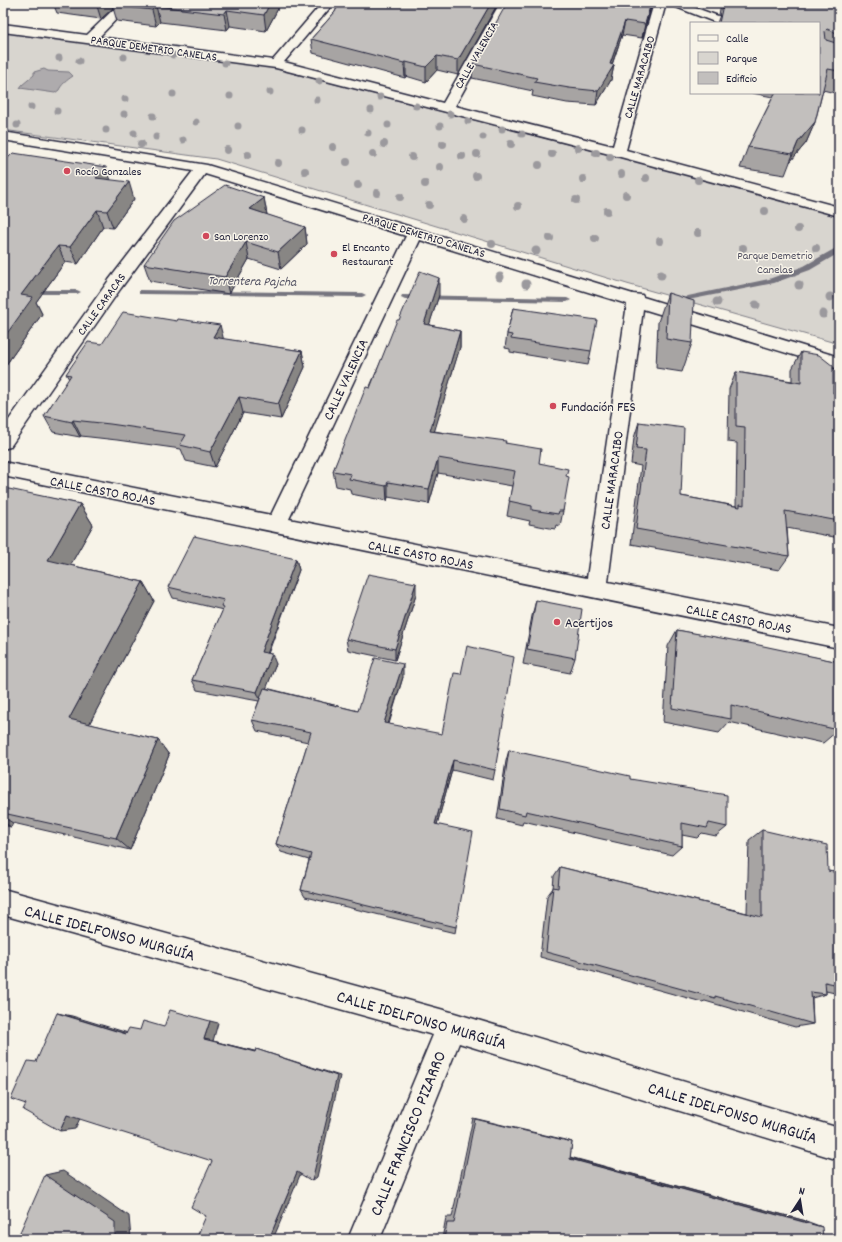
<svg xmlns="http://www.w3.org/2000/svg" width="842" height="1242" font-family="Dekko,sans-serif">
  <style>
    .green { fill: #d8d5cf; stroke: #7d7c85 }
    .water { fill: #aeabad; stroke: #76747f }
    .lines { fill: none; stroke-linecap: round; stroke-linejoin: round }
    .stream { fill: #76747f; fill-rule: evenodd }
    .street-casing { stroke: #22223b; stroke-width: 3 }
    .street { fill: #f7f3e8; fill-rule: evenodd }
    .tree { fill: #9b999d }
    .wall { fill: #a7a4a3; stroke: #22223b }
    .shaded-wall { fill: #888684; stroke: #22223b }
    .building { fill: #c2bfbd; stroke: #22223b }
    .poi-dot { fill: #d1495b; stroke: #f7f3e8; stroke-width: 1.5 }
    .labels { text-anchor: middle; stroke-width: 3; stroke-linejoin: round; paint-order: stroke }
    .far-street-label { font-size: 12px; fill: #22223b; stroke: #f7f3e8 }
    .far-poi-label { font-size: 12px; fill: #22223b; stroke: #f7f3e8; text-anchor: start }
    .far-park-label { font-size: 12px; fill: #504f60; stroke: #f7f3e8 }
    .far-water-label { font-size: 13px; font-style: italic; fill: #535263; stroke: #f7f3e8 }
    .street-label { font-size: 14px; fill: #22223b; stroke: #f7f3e8 }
    .poi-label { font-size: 14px; fill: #22223b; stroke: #f7f3e8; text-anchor: start }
    .near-street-label { font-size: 17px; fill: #22223b; stroke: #f7f3e8 }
  </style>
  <rect width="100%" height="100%" fill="#f7f3e8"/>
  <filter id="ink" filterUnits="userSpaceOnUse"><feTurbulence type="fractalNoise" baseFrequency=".025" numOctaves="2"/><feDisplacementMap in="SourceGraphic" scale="8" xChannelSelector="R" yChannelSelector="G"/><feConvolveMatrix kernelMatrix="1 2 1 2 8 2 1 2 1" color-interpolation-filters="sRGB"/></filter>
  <g filter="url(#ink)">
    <path class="green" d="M3,31L269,67L831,212L839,216V344L627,284L216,159L3,130Z"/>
    <path class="water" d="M44,69L48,71L69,72L73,76C67,80 61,85 59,90L55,93L20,88L22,85L34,75V72Z"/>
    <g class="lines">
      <path class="stream" d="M836,248H839V253L810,270L774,283L688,300L684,298L688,296L769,279L804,266Z
        M28,290H77L81,292L77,294H31L27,292Z
        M139,290L362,293L366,295L362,297L142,294H139Z
        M402,295L567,298L571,300L567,302L405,299L401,297Z"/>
      <defs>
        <path id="street" d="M120,3H132L99,37L273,60L322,3H334L284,62L443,103L500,3H512L455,106L613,146L654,3H682L732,21L734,23H717L666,3L626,150L839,207V216L613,155L276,68L3,32V24L87,35Z
          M3,132L207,165L633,294L642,295L643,297L839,357V369L643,309L608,582L839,628V648L3,476V462L271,515L406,236L205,174L121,288L10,447L3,449V428L109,280L193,171L3,140ZM420,240L627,304L587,578L289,519Z
          M3,889L451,1012L839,1128V1160L459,1043L380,1239H348L433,1035L3,915Z"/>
      </defs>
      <use href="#street" class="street-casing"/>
      <use href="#street" class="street"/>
    </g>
    <g class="tree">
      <circle cx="173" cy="55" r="3.5"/>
      <circle cx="124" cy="57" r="3.5"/>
      <circle cx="59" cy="58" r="3.5"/>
      <circle cx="79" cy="61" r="3.5"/>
      <circle cx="225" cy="63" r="3.5"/>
      <circle cx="319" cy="81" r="3.5"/>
      <circle cx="270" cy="92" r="3.5"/>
      <circle cx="173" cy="94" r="3.5"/>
      <circle cx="230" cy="96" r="3.5"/>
      <circle cx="380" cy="97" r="3.5"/>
      <circle cx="125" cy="99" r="3.5"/>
      <circle cx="317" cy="100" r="3.5"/>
      <circle cx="416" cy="106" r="3.5"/>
      <circle cx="31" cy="107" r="3.5"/>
      <circle cx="371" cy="110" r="3.5"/>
      <circle cx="57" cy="111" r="3.5"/>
      <circle cx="124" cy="114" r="3.5"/>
      <circle cx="450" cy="114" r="3.5"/>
      <circle cx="153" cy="116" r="3.5"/>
      <circle cx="468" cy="121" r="3.5"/>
      <circle cx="196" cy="122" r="3.5"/>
      <circle cx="17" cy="125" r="3.5"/>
      <circle cx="388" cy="125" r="3.5"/>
      <circle cx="238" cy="126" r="3.5"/>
      <circle cx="440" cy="126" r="3.5"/>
      <circle cx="502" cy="129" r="3.5"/>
      <circle cx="106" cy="130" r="3.5"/>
      <circle cx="302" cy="130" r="3.5"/>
      <circle cx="134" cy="133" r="3.5"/>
      <circle cx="368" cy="133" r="3.5"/>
      <circle cx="522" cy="134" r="3.5"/>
      <circle cx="156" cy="137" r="3.5"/>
      <circle cx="483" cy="137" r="3.5"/>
      <circle cx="183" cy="140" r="3.5"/>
      <circle cx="141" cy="144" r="4"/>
      <circle cx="384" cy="144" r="4"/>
      <circle cx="443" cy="144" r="4"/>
      <circle cx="511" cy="144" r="4"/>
      <circle cx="333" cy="147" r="4"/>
      <circle cx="578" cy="148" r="4"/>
      <circle cx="227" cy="150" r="4"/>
      <circle cx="596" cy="153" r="4"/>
      <circle cx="373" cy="154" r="4"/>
      <circle cx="477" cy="154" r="4"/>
      <circle cx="552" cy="154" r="4"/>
      <circle cx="248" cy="155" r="4"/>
      <circle cx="462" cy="156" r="4"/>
      <circle cx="412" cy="157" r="4"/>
      <circle cx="610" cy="157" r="4"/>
      <circle cx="347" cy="162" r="4"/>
      <circle cx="278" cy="163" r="4"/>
      <circle cx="539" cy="165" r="4"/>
      <circle cx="440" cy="167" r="4"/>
      <circle cx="305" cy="171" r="4"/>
      <circle cx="621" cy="174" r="4"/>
      <circle cx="476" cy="176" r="4"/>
      <circle cx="646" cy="178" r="4"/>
      <circle cx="583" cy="179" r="4"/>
      <circle cx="698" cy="180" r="4"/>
      <circle cx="425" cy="184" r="4"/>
      <circle cx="358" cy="185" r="4"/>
      <circle cx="377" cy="193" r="4"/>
      <circle cx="626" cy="195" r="4"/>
      <circle cx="400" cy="197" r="4"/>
      <circle cx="576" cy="200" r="4"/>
      <circle cx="429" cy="205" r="4"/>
      <circle cx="518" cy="206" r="4"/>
      <circle cx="607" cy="211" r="4"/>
      <circle cx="765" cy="211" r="4"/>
      <circle cx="464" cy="219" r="4"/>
      <circle cx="798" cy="229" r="4"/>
      <circle cx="698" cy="233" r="4"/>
      <circle cx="550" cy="238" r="4"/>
      <circle cx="595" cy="238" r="4"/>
      <circle cx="660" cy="241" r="4"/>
      <circle cx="492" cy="244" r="4"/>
      <circle cx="743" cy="248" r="4"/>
      <circle cx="816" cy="248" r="4"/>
      <circle cx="536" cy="251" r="4.5"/>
      <circle cx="661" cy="275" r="4.5"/>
      <circle cx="500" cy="277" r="4.5"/>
      <circle cx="526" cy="284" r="4.5"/>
      <circle cx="799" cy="285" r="4.5"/>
      <circle cx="830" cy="297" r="4.5"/>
      <circle cx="717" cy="302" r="4.5"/>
      <circle cx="756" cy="305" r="4.5"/>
      <circle cx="823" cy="314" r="4.5"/>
    </g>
    <path class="wall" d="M53,3H281L266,31L230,26L227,30L160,22L156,26L117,21L113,8L101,19L57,13Z
      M339,3H498L458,75L437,70L426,82L406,76L405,78L313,53L311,39L335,12Z
      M652,3L642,38L622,35L612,65H614L611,80L596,105L567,103L532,96L533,91L472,78L473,64Z
      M721,3H839V94L823,90L815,122L806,143L790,162L785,175L740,168L748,147L773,97L752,93H819V23H717L720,15H719Z
      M3,163L111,180L134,199L113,228L103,227L78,264L65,262L36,302L42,314L3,369Z
      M264,198L267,215L305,227L307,244L281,269L249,259L229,294L150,281L144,264Z
      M668,293L692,343L682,372L656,368L658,322Z
      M439,295L429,325L460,331V347L434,431L506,443L539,463L566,476L563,511L560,526L556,525L555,529L529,524L530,521L507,516L512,486L438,473L429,504L388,497L387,501L351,494L350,489L336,486L333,471L399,320Z
      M513,308L591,351L588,365L510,352V349L505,348L507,334Z
      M223,339L302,351L305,367L281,419L243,413L215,467L186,461L181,449L117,440L81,436L80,437L53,432L44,416L69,379L66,374L102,344Z
      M801,352L833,393L839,394V538L787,528L789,556L779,570L631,544L641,466L631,464L634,438L639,422L681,496L736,506L737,443L728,442L729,389L736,372L792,381V369Z
      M3,489L80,504L93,525L70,565L143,582L154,601L89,724L158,740L169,755L130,850L13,823L11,827L3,825Z
      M296,559L299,570L268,654L276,664L266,688L358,711L403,677L389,724L495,770L493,780L452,770L437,824L456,927L455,933L305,897L301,890L309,860L281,852L276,844L308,742L257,731L252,720L259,701L197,690L192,680L223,610L173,598L168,587Z
      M416,595L395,660L348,650L346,639Z
      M536,600L575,658L570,673L523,664L532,616Z
      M677,630L839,662V731H837L823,743L729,722L719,733L663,722L668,646Z
      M509,750L630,779L727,827L716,836L702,833L697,838L682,835V846L672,855L523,821L522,825L497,819L506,761Z
      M762,830L828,871L839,873V994L826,991V994L812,998L813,1024L795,1027L705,1001L702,1002L540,957L547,896L553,888L554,876L560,867L747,913L749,840Z
      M473,1118L566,1140L572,1142L570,1157L806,1221L823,1239H442L446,1217H452Z"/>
    <path class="shaded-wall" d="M96,3H118L112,5L113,8L101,19Z
      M270,3H281L266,31L264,15Z
      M491,3H498L458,75V60Z
      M651,3H652L642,38L645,24Z
      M156,6L160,22L156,26L152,10Z
      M227,10L230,26L227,30L224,14Z
      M625,21L622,35L609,73L614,65L611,80L596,105L598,91L610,64Z
      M437,56V70L426,82V67Z
      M406,62V76L405,78L404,63Z
      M815,122L806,143L790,162L798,142Z
      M106,167L112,183L96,178Z
      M129,182L134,199L113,228L107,211Z
      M264,198L267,215L250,209Z
      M97,210L103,227L78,264L70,247Z
      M305,227L307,244L281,269L278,252Z
      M246,242L249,259L229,294L225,277Z
      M58,246L65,262L36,302L42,314L3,369V339L21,295Z
      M439,278V295L424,341V324Z
      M220,325L224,341L213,337Z
      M460,331V347L430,446V431Z
      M302,351L305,367L281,419L278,404Z
      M239,397L243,413L215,467L210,452Z
      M73,420L81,436L80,437L72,422Z
      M438,458V473L429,504V489Z
      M388,482V497L387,501L386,486Z
      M80,504L93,525L62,580L48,560Z
      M296,559L299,570L264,662L261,652Z
      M143,582L154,601L84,734L69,719Z
      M416,583V595L395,660V649Z
      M272,654L276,664L261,702L257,692Z
      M403,664V677L385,734L384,723Z
      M158,740L169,755L130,850L116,838Z
      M453,760L452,770L435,832V824Z
      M3,817L13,823L11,827L3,822Z
      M57,1013L72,1016L138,1036L126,1034Z
      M210,1021L218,1023L213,1041L262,1053L204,1039Z
      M256,1049L262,1051L340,1076L317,1177L312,1181Z
      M82,1114L75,1129L60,1131L67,1115Z
      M564,1156L806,1221L822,1227L570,1159Z
      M303,1168L273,1239H269L297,1172Z
      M63,1171L129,1216L131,1239H115L45,1175Z"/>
    <path class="building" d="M114,3H270L264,15L227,10L224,14L156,6L152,10L112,5Z
      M339,3H491L458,60L437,56L426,67L406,62L404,63L311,39L335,12Z
      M507,3H651L645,24L625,21L610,64L614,65L598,91L569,88L534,82L537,78L473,64Z
      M741,3H839V34L827,29L825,31L826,40L839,44V71L828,69L815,122L798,142L793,154L748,147L775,93H819V23H719L723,5Z
      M13,153L106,167L96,178L129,182L107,211L97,210L70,247L58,246L21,295L33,297L3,339V163Z
      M225,185L264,198L250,209L305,227L278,252L246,242L225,277L144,264L174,221Z
      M420,271L439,278L424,324L460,331L430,431L506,441L505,443L541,449L539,463L568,469L566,476L569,477L563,511H559L558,514L532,510V506L509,501L515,471L438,458L429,489L388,482L386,486L349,479L351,474L333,471L366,387L370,388L397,320H399Z
      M668,293L694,301L692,343L666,339Z
      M513,308L597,320L591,351L511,339L512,335L507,334Z
      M123,312L177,321L178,319L220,325L213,337L302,351L278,404L239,397L210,452L180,445L186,435L110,424L73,420L72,422L44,416L71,375L66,374L88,342L102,344Z
      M801,352L819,355L833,366V393L839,394V521L785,511L789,556L636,529L646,450L636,449L639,422L684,428L681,496L740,507V504L744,505L745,427L736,426V372L801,383Z
      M4,488L80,504L48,560L143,582L69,719L158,740L116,838L3,813V489Z
      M194,536L296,559L261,652L272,654L257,692L192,680L224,607L221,606L224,600L168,587Z
      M368,574L416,583L395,649L346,639Z
      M536,600L582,609L575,658L527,649Z
      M677,630L754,644L839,662V714H838V730L731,705V719L672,708Z
      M467,646L514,657L495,770L453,760L435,824L473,832L456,927L301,890L311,854L276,844L311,732L252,720L264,688L358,711L375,658L403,664L384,723L442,734L454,673L461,674Z
      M509,750L630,776V779L727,795V827L709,823L707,828L682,823V846L526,811L525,815L500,809Z
      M762,830L827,845L828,871L839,873V985L825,982L826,994L811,992L813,1024L715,996V998L546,952L553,887L558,888L560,867L762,917Z
      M170,1010L210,1021L204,1039L255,1052L256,1049L337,1076L312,1181L297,1172L269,1239H196L206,1216L191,1207L212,1161L67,1115L60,1131L23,1110L26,1104L11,1099L28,1061L36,1062L57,1013L126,1034L129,1028L140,1030L143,1021L164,1027Z
      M475,1119L572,1142L570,1159L822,1227L823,1239H444L447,1223H454Z
      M45,1175L115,1222V1239H17Z"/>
  </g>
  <g class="poi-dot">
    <circle cx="67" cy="171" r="4"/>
    <circle cx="206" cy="236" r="4"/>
    <circle cx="334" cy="254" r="4"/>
    <circle cx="553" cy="406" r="4"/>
    <circle cx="557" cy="622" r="4"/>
  </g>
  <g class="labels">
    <g class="far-street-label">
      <text transform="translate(154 48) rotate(8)" y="4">PARQUE DEMETRIO CANELAS</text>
      <text transform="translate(476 55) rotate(-60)" y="4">CALLE VALENCIA</text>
      <text transform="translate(639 77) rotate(-74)" y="4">CALLE MARACAIBO</text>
      <text transform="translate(424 235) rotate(17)" y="4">PARQUE DEMETRIO CANELAS</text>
      <text transform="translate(101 304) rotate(-54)" y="4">CALLE CARACAS</text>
    </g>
    <g class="far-poi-label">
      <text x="75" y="175">Rocío Gonzales</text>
      <text x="214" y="240">San Lorenzo</text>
      <text x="342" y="251">El Encanto<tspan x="342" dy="14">Restaurant</tspan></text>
    </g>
    <g class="far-park-label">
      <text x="775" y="259">Parque Demetrio<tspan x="775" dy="14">Canelas</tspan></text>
    </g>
    <g class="far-water-label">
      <text transform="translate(252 280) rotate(1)" y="5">Torrentera Pajcha</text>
    </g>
    <g class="street-label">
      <text transform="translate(345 379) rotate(-65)" y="5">CALLE VALENCIA</text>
      <text transform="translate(611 480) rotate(-82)" y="5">CALLE MARACAIBO</text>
      <text transform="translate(103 490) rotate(11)" y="5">CALLE CASTO ROJAS</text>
      <text transform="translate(421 554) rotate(11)" y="5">CALLE CASTO ROJAS</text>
      <text transform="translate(739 618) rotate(11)" y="5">CALLE CASTO ROJAS</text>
    </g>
    <g class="poi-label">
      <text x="561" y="411">Fundación FES</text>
      <text x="565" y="627">Acertijos</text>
    </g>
    <g class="near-street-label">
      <text transform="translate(110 932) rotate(15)" y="6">CALLE IDELFONSO MURGUÍA</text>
      <text transform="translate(422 1019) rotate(16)" y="6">CALLE IDELFONSO MURGUÍA</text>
      <text transform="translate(733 1112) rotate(17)" y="6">CALLE IDELFONSO MURGUÍA</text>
      <text transform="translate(407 1133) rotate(-68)" y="6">CALLE FRANCISCO PIZARRO</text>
    </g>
  </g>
  <rect width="842" height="1242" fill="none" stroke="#f7f3e8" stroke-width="16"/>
  <rect x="8" y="8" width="826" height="1226" fill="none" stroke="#22223b" stroke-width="1.5" filter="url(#ink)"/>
  <rect x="690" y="22" width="130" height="72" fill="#f7f3e8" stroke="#a29fa3"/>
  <rect x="698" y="35" width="20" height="6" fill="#f7f3e8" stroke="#a29fa3"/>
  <text x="726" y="42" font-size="12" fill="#22223b">Calle</text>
  <rect x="698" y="52" width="20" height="12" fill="#d8d5cf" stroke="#a29fa3"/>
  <text x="726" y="62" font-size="12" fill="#22223b">Parque</text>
  <rect x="698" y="72" width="20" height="12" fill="#c2bfbd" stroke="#a29fa3"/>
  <text x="726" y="82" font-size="12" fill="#22223b">Edificio</text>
  <g transform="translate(800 1200) rotate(12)" stroke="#f7f3e8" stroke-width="3" paint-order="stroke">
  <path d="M0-3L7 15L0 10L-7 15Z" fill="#22223b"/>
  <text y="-6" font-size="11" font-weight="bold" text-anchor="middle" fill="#22223b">N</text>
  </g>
</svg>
